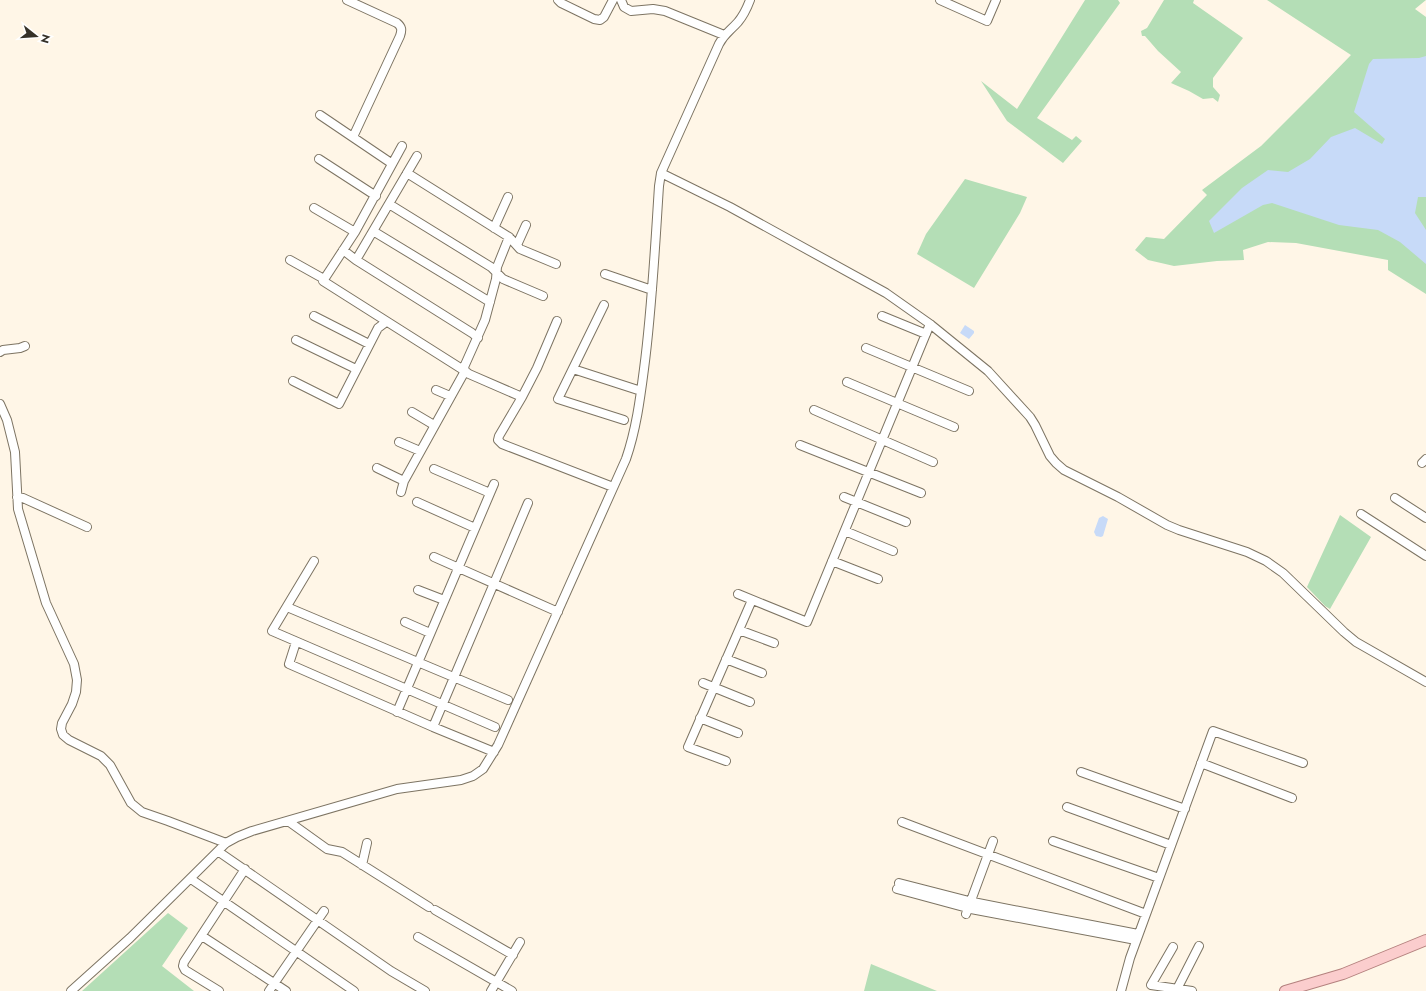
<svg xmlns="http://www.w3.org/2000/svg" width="1426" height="991" font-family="Jost,sans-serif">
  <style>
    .green { fill: #b4deb6 }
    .water { fill: #c7daf8 }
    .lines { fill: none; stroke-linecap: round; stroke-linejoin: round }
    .minor-casing { stroke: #7d7463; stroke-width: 10 }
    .major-casing { stroke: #b4817e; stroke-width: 12 }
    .minor { stroke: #fff; stroke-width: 8 }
    .major { stroke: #fbcdcd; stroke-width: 10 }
  </style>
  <rect width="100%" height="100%" fill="#fff6e7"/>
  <path class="green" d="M1085,0H1118L1120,3L1037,118L1072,140L1076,136L1082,141L1063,163L1007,121L981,81L1017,109Z
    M1164,0H1194L1193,3L1243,38L1213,78V87L1220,95L1218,102L1213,98L1203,99L1189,91L1171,83L1181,72L1158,51L1145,36H1142L1141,31L1147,28Z
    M1267,0H1426L1415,9L1426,17V294L1388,270V260L1296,243L1268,242L1243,250L1244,260L1217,261L1174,266L1148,260L1135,250L1146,237L1164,239L1207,195L1202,190L1261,146L1315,92L1351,55Z
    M965,179L1027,197L1020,213L974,288L917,254L926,234Z
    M1340,515L1371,537L1330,609L1325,606L1307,587Z
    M168,913L188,928L162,966L194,991H82Z
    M871,964L937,991H864Z"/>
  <path class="water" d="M1426,56V197H1418L1415,213L1426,230V264L1400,242L1378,230L1339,225L1272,203L1263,205L1214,233L1209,221L1242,188L1268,170L1288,172L1310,159L1331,137L1355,128L1382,144L1385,139L1354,112L1369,64L1373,59L1419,58Z
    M965,325L974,331V333L969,339L960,333Z
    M1103,516L1108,519L1103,536L1101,537L1096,536L1094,532L1099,518Z"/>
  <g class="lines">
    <defs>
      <path id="minor" d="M347,0L397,23C402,27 402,30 400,36L353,137
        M558,0L561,3L594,19L600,20L604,17L613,0
        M621,0L624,7L631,11L653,9L665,11L724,35
        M940,0L987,21L996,0
        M320,115L391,163
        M319,159L376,196
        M407,173L509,237L520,249L556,264
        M661,173L730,207L886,293L930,324L988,371L1030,417L1035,425L1050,456L1056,463L1064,470L1118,497L1167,525L1179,530L1247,552L1266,561L1283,573L1344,632L1356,642L1426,682
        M389,204L491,267L503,279L543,296
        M314,208L355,232
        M494,228L508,197
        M373,231L490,302
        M509,237L497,267L496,279L485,320L464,367L465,371L469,374L522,397
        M517,245L526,225
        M343,250L356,260L472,333L478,338
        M290,260L324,279
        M356,260L417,156
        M605,274L652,290
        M604,305L558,399L624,420
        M314,316L369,344
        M882,316L926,334
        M557,321L537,368L522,397L499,436L498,440L502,444L613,487
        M296,340L356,369
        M866,348L969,391
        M0,352L3,350L20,348L25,346
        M573,369L641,391
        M293,381L339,404L378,328L386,322
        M847,382L954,427
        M436,390L450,396
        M0,404L7,420L15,452L18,509L46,603L74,664L77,680L76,692L72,704L62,723L61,729L63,735L69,740L101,756L110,765L131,803L142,812L168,821L226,843
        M814,410L933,462
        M412,412L434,425
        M399,442L420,451
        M800,445L921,493
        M1422,463L1426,459
        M377,468L404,481
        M434,469L490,493
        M401,492L404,481L465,371L323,281L355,232L402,146
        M17,497L23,498L87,527
        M844,497L906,522
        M1395,498L1426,518
        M417,502L475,528
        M1361,514L1426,556
        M845,531L893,551
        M434,557L558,612
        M314,561L272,631L495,727
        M832,561L878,579
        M418,590L444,600
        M738,594L807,622L930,324
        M287,607L508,700
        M405,622L430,633
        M739,630L774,643
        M296,642L289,664L433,727L494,752
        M726,659L762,673
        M703,683L750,702
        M397,712L494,484
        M700,718L738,733
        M433,727L528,503
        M726,761L688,747L752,600
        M1201,763L1292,798
        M1081,772L1185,809
        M1067,807L1171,845
        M288,821L327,849L342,852L429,907
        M902,822L1146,914
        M1053,841L1159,878
        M219,852L391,971L425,991
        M362,865L367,843
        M191,879L354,991
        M899,883L973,902L1138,934
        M897,889L971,909L1136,940
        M435,910L513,955
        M966,914L993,841
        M202,936L286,991
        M418,937L512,991
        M1173,947L1151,985L1192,991
        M1177,989L1199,946
        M71,991L130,938L226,843L237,837L252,831L397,789L461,780L473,776L483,769L498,745L626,459C636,430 640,400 644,369C652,309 655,247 659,186L661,173L719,44C725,33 730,31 738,22C743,16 747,8 750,0
        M219,991L185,970L183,966L184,962L245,869
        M269,991L324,911
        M491,991L520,942
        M1121,991L1130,958L1213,731L1303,763"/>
      <path id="major" d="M1285,991L1343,974L1426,940"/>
    </defs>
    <use href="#minor" class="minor-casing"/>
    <use href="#major" class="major-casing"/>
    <use href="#minor" class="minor"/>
    <use href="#major" class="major"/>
  </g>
  <g transform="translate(36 36) rotate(107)" stroke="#ffffff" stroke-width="3" paint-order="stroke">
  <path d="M0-3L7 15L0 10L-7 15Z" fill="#353129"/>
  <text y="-6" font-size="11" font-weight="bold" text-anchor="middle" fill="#353129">N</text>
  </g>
</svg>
